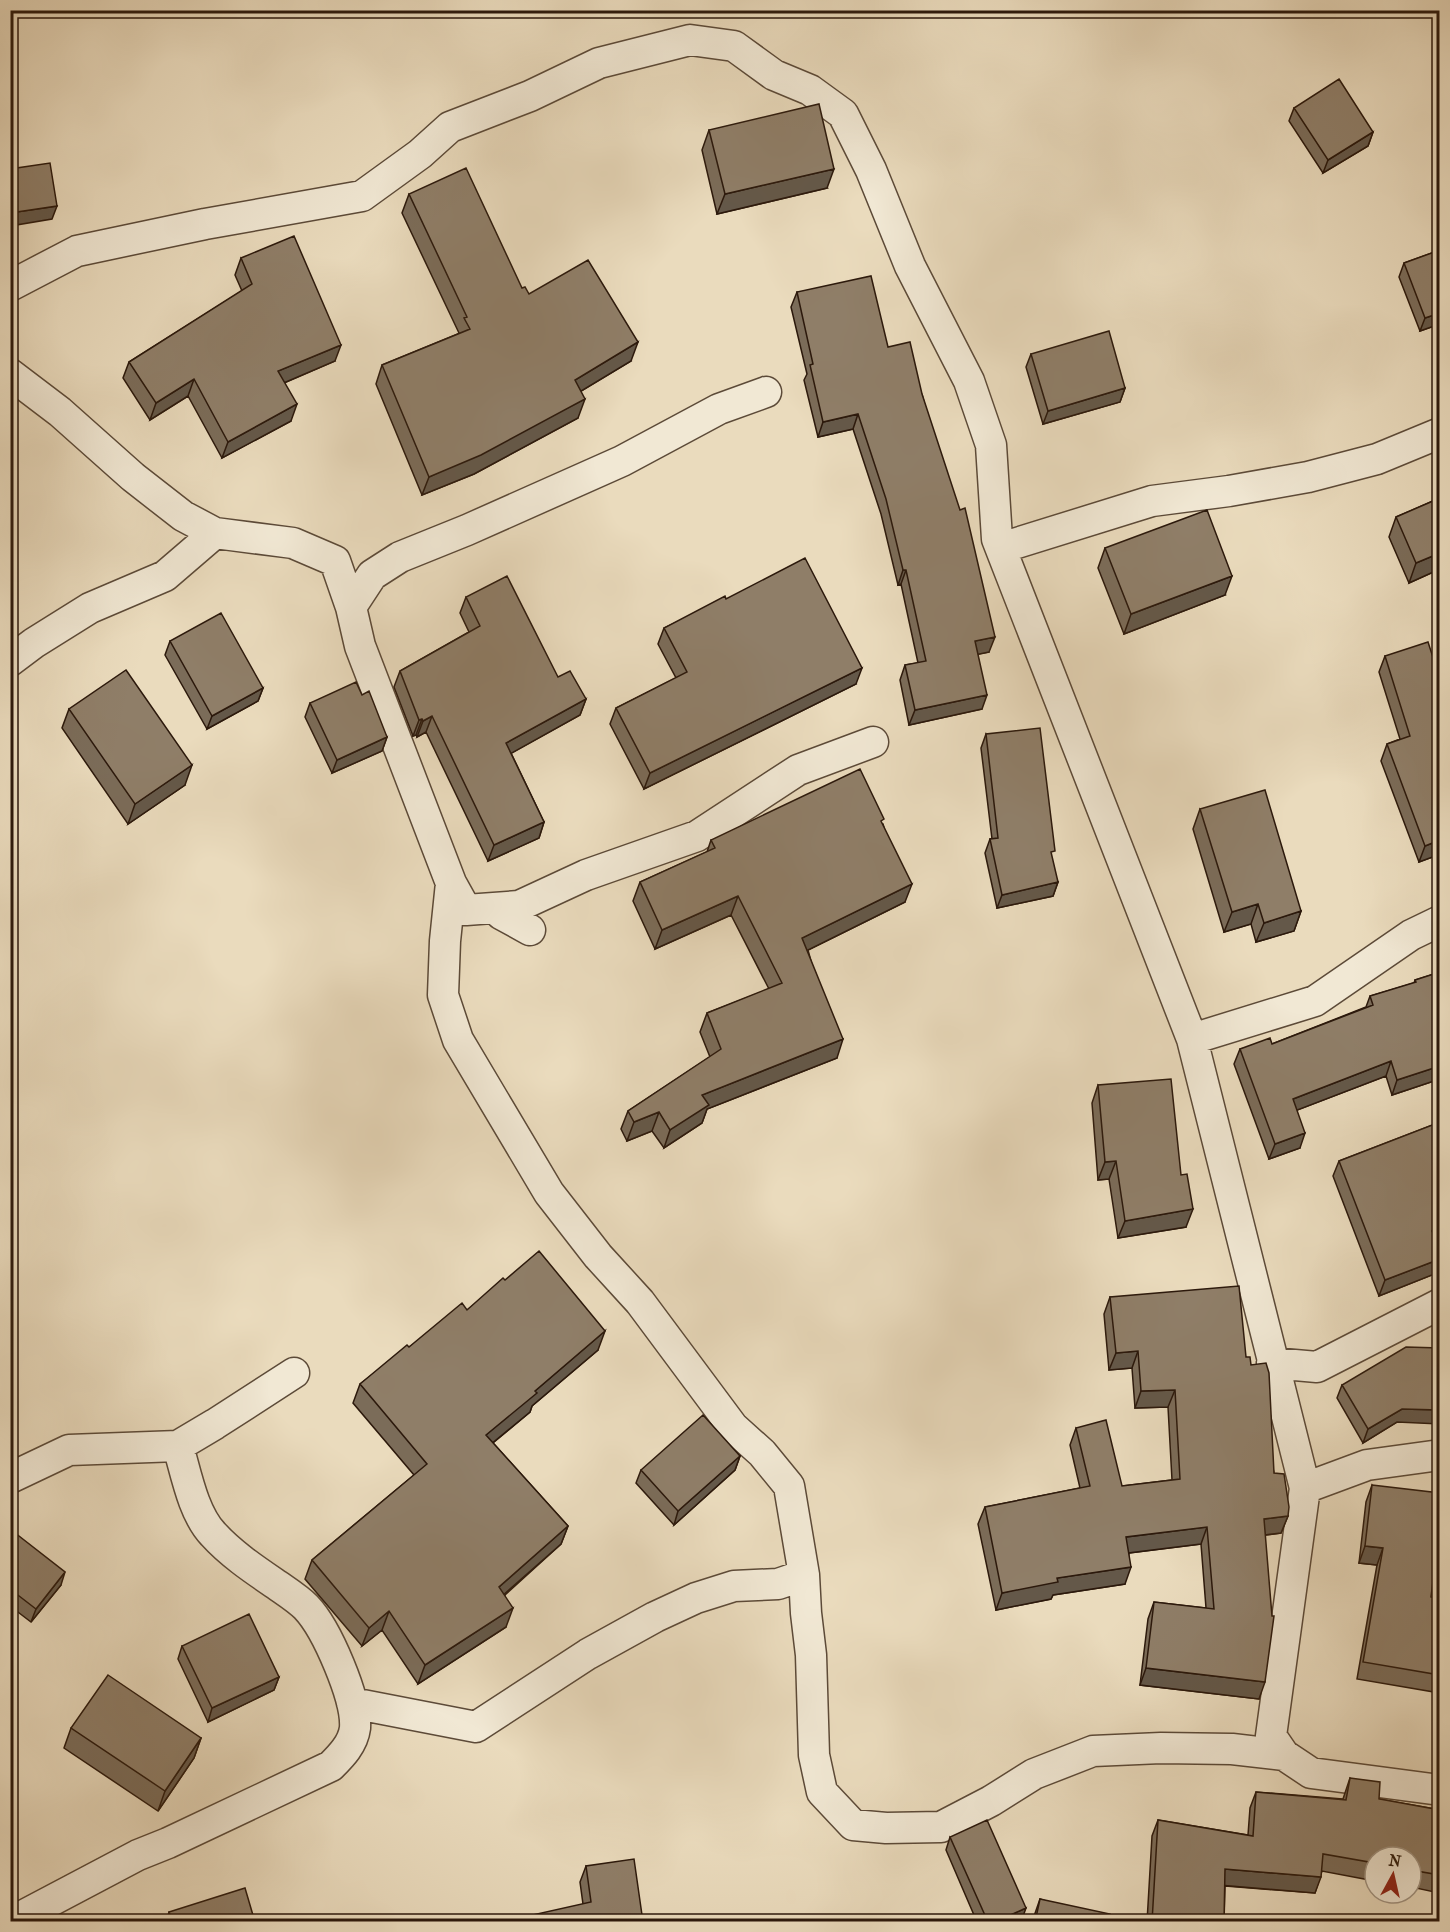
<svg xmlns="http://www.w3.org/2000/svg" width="1450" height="1932" font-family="'IM FELL French Canon',serif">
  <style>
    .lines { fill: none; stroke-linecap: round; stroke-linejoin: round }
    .street-casing { stroke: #5c4a38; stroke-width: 33 }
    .street { stroke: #f1e8d4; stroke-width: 30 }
    .wall { fill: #7b6c59; stroke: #2c190c; stroke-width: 1.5 }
    .shaded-wall { fill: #645849; stroke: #2c190c; stroke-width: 1.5 }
    .building { fill: #8f7e68; stroke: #2c190c; stroke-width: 1.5 }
  </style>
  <rect width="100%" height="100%" fill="#eadbbd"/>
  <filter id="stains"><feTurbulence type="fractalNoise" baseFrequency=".00333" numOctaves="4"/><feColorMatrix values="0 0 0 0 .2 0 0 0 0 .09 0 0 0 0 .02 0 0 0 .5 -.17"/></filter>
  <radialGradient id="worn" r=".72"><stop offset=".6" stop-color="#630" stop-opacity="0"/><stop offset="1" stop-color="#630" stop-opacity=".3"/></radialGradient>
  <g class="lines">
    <defs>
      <path id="street" d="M10,286L77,251L205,224L362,196L420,154L450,127L530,96L599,63L690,40L734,46L774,75L810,90L843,114L871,170L910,266L969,381L991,445L997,539L1192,1039L1305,1488L1271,1736L1284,1755L1311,1773L1440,1790
        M10,374L60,412L133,477L183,516L215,533L293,543L335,561L351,607L360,646L451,883L466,910L519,906L586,875L697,836L798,770L873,742
        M1001,548L1152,501L1229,491L1308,477L1377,459L1440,433
        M351,607L372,575L400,557L467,530L622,461L719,409L766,392
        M10,661L34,643L90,608L165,576L215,533
        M451,883L445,941L443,995L458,1040L549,1193L598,1256L640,1302L733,1427L762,1453L789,1486L804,1575L806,1613L811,1655L814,1755L822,1792L853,1825L886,1828L941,1827L991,1801L1034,1774L1093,1751L1161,1748L1232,1749L1284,1755
        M515,908L501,914L530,930
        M1192,1039L1315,1001L1411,935L1440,921
        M1272,1363L1317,1367L1440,1304
        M10,1478L69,1450L178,1446
        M1305,1488L1367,1465L1440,1455
        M352,1703L476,1727L588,1654L655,1617L696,1598L734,1586L778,1584L804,1575
        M11,1922L138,1855L168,1843L331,1766C341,1756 353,1744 355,1728C357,1699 327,1629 306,1607C298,1599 287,1592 277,1585C255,1570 231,1554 213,1534C193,1513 186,1473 178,1446L215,1424L294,1373"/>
    </defs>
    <use href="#street" class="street-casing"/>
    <use href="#street" class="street"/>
  </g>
  <path class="wall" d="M1294,108L1373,132L1368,146L1323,173L1289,121Z
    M709,130L827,188L717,214L702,150Z
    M409,194L522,288L529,294L631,361L581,391L578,418L474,474L422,495L376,384L382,365L458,334L459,333L402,213Z
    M1440,250V324L1420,331L1399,277L1404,263Z
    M241,258L335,361L284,383L291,421L222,458L188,396L150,420L123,378L129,362L242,291L235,275Z
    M797,292L888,347L922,394L989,652L978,654L982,709L909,725L900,680L905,665L918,663L901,584L898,585L881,514L853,429L818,437L804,380L807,374L791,307Z
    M1031,354L1125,388L1120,402L1043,424L1026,367Z
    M1440,498V569L1409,583L1389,537L1396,517Z
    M1105,548L1225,595L1124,634L1098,568Z
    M466,597L558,677L586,699L580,715L511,753L544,822L539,838L488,861L426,732L417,737L416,735L413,736L394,687L400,671L469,632L460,613Z
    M726,599L856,684L644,789L610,724L616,708L676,678L658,644L664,628Z
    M170,641L263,688L258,701L207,729L165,655Z
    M1385,656L1440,679V859L1438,855L1419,862L1381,761L1387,744L1400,739L1379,672Z
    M362,695L387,737L382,751L332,773L305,717L310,703Z
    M69,709L185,785L128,824L62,728Z
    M986,734L1058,882L1053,896L997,908L985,853L990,839H992L981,748Z
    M1200,809L1301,911L1294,931L1256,942L1251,924L1224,932L1193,829Z
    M883,824L905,902L808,950L837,1058L707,1109L702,1123L664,1148L652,1131L627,1141L621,1129L628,1111L710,1057L700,1032L707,1013L769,989L731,915L655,949L633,901L640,882L707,852L711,840Z
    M1440,972V1087L1437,1080L1392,1095L1386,1076L1297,1110L1300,1148L1269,1159L1234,1064L1240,1049L1272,1044L1366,1007L1370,996L1414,983L1415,980Z
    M1098,1085L1181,1175L1186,1227L1118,1238L1109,1179L1098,1180L1092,1103Z
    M1440,1122V1242L1437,1243L1440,1250V1267L1437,1273L1379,1296L1333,1176L1339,1161Z
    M505,1280L598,1350L532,1406L530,1412L493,1443L568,1526L561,1544L505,1595L506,1627L418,1684L382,1630L362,1646L305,1579L312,1560L414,1475L353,1403L360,1384L409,1347L467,1310Z
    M1110,1297L1246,1357L1251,1365L1274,1473L1288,1516L1281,1533L1265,1535L1259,1699L1140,1685L1148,1619L1154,1602L1206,1608L1201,1544L1129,1553L1125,1584L1053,1595L1051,1599L996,1610L978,1524L985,1507L1080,1488L1070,1445L1076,1428L1122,1486L1172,1480L1168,1407L1135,1408L1132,1368L1109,1370L1104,1314Z
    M1342,1385L1397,1422L1363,1443L1337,1398Z
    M740,1456L735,1470L674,1525L636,1483L641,1470Z
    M1372,1485L1431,1597L1440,1599V1693L1357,1679L1377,1565L1359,1563L1366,1502Z
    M10,1529L61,1585L31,1622L10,1606Z
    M182,1646L279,1677L274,1690L208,1722L178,1659Z
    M71,1728L201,1738L194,1758L158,1811L64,1748Z
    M1350,1778L1379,1799L1440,1810V1922H1432L1435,1892L1411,1887V1857H1375V1881L1322,1871L1315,1893L1225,1886L1224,1922H1147L1152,1836L1158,1820L1248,1835L1250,1808L1256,1792L1343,1799Z
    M950,1837L1021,1922H977L946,1850Z
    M586,1866L643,1922L583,1904L580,1882Z
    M1040,1899L1109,1922H1032Z
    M169,1912L255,1922H166Z"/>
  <path class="shaded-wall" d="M1373,132L1368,146L1323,173L1328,160Z
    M834,169L827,188L717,214L725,194Z
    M57,206L52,219L10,226V213Z
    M1440,313V324L1420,331L1425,318Z
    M638,342L631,361L568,399L575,380Z
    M341,345L335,361L272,388L278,371Z
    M194,379L188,396L150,420L156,403Z
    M1125,388L1120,402L1043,424L1048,411Z
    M585,399L578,418L474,474L422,495L429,477Z
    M297,404L291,421L222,458L228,442Z
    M858,414L853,429L818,437L823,422Z
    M1440,553V569L1409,583L1416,563Z
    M903,570H906L901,584L898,585Z
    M1232,576L1225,595L1124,634L1131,614Z
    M995,637L989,652L970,656L975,641Z
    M862,668L856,684L644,789L650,773Z
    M263,688L258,701L207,729L212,716Z
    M987,695L982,709L909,725L915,710Z
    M586,699L580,715L501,759L506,743Z
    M432,716L426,732L417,737L423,721Z
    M422,719L416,735L413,736L419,720Z
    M387,737L382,751L332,773L337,760Z
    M192,765L185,785L128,824L135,804Z
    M544,822L539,838L488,861L494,845Z
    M1440,840V851L1438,855L1419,862L1425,846Z
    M1058,882L1053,896L997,908L1002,895Z
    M912,884L905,902L796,956L802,938Z
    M738,896L731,915L655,949L662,930Z
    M1258,904L1251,924L1224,932L1232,912Z
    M1301,911L1294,931L1256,942L1264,923Z
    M843,1039L837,1058L707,1109L702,1123L664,1148L670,1130L702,1095Z
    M1391,1061L1386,1076L1287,1114L1293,1099Z
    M1440,1066V1073L1437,1080L1392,1095L1397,1080Z
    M659,1112L652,1131L627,1141L634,1122Z
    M1305,1133L1300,1148L1269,1159L1275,1144Z
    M1116,1161L1109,1179L1098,1180L1105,1162Z
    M1193,1209L1186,1227L1118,1238L1125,1221Z
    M1440,1229V1242L1427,1246L1432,1231Z
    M1440,1259V1267L1437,1273L1379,1296L1385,1280Z
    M605,1331L598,1350L532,1406L530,1412L479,1454L486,1435L535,1391Z
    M1138,1351L1132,1368L1109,1370L1116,1353Z
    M1175,1390L1168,1407L1135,1408L1141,1391Z
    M1402,1409L1440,1410V1424L1397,1422L1363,1443L1368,1429Z
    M740,1456L735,1470L674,1525L678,1511Z
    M1288,1516L1281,1533L1257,1536L1264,1519Z
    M568,1526L561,1544L492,1605L499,1587Z
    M1207,1527L1201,1544L1120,1554L1126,1537Z
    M1365,1546L1383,1548L1377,1565L1359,1563Z
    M1131,1567L1125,1584L1053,1595L1051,1599L996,1610L1002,1593L1057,1578Z
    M65,1572L61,1585L31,1622L36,1609Z
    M513,1608L506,1627L418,1684L425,1665Z
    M389,1611L382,1630L362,1646L369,1628Z
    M1146,1668L1265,1682L1259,1699L1140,1685Z
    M279,1677L274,1690L208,1722L212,1708Z
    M201,1738L194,1758L158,1811L165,1791Z
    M1225,1869L1321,1877L1315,1893L1219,1885Z
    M1026,1908L1021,1922H995Z
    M1437,1915H1440V1922H1435Z"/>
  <path class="building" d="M1339,79L1373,132L1328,160L1294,108Z
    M819,104L834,169L725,194L709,130Z
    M50,163L57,206L10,213V169Z
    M466,168L522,288L525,287L529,294L588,260L638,342L575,380L585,399L481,455L429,477L382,365L470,329L464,318L467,317L409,194Z
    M294,236L341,345L278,371L297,404L228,442L194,379L156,403L129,362L252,284L241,258Z
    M1440,250V313L1425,318L1404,263Z
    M871,276L888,347L910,342L922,394L960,510L965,508L995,637L975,641L987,695L915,710L905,665L926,661L906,570H903L886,499L858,414L823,422L810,365L813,364L797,292Z
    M1109,331L1125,388L1048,411L1031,354Z
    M1440,498V553L1416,563L1396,517Z
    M1207,510L1232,576L1131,614L1105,548Z
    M805,558L862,668L650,773L616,708L687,672L664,628L725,596L726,599Z
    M507,576L558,677L570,671L586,699L506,743L544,822L494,845L432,716L423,721L422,719L419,720L400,671L480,626L466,597Z
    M221,613L263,688L212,716L170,641Z
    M1428,642L1440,679V840L1425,846L1387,744L1410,736L1385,656Z
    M126,670L192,765L135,804L69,709Z
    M356,682L362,695L369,691L387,737L337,760L310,703Z
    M1040,728L1055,851L1051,852L1058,882L1002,895L990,839L998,838L986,734Z
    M860,769L884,819L881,821L912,884L802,938L843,1039L702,1095L709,1105L670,1130L659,1112L634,1122L628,1111L721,1049L707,1013L782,983L738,896L662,930L640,882L715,848L711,840Z
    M1265,790L1301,911L1264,923L1258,904L1232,912L1200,809Z
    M1440,972V1066L1397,1080L1391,1061L1293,1099L1305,1133L1275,1144L1240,1049L1270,1038L1272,1044L1373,1005L1370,996L1416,982L1415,980Z
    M1171,1079L1181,1175L1187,1174L1193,1209L1125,1221L1116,1161L1105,1162L1098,1085Z
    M1440,1122V1229L1432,1231L1440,1250V1259L1385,1280L1339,1161Z
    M539,1251L605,1331L535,1391L537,1393L486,1435L568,1526L499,1587L513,1608L425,1665L389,1611L369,1628L312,1560L427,1464L360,1384L407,1345L409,1347L462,1303L467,1310L503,1278L505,1280Z
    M1239,1286L1246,1357H1250L1251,1365L1266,1363L1269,1373L1274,1473L1284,1474L1289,1507L1288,1516L1264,1519L1272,1616H1274L1265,1682L1146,1668L1154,1602L1214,1609L1207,1527L1126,1537L1131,1567L1057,1578L1058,1582L1002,1593L985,1507L1090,1486L1076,1428L1106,1420L1122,1486L1180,1479L1175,1390L1141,1391L1138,1351L1116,1353L1110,1297Z
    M1406,1347L1440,1348V1410L1402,1409L1368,1429L1342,1385Z
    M703,1415L740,1456L678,1511L641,1470Z
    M1372,1485L1440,1493V1527L1431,1597L1440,1599V1675L1363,1662L1383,1548L1365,1546Z
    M10,1529L65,1572L36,1609L10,1589Z
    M249,1614L279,1677L212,1708L182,1646Z
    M108,1675L201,1738L165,1791L71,1728Z
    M1350,1778L1380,1782L1379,1799L1440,1810V1875L1411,1870V1857H1375V1863L1323,1854L1321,1877L1225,1869L1224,1922H1152L1158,1820L1253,1836L1256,1792L1346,1800Z
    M987,1820L1026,1908L995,1922H988L950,1837Z
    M634,1859L643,1922H501L591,1902L586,1866Z
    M245,1888L255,1922H172L169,1912Z
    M1440,1890V1915H1437Z
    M1040,1899L1110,1914L1109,1922H1035Z
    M1330,1917L1377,1922H1329Z"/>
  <rect width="1450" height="1932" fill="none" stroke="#eadbbd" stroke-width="36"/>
  <rect x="12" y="12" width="1426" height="1908" fill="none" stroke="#2c190c" stroke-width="3"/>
  <rect x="18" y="18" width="1414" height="1896" fill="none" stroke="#2c190c" stroke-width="1.5"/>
  <g transform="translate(1393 1875) rotate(8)"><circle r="28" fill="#f1e8d4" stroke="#a29584" stroke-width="1.5"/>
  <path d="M0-4.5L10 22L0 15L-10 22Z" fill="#8f2418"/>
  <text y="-9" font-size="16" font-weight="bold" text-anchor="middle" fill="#2c190c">N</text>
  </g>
  <rect width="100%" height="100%" filter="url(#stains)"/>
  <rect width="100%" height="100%" fill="url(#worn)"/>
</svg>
